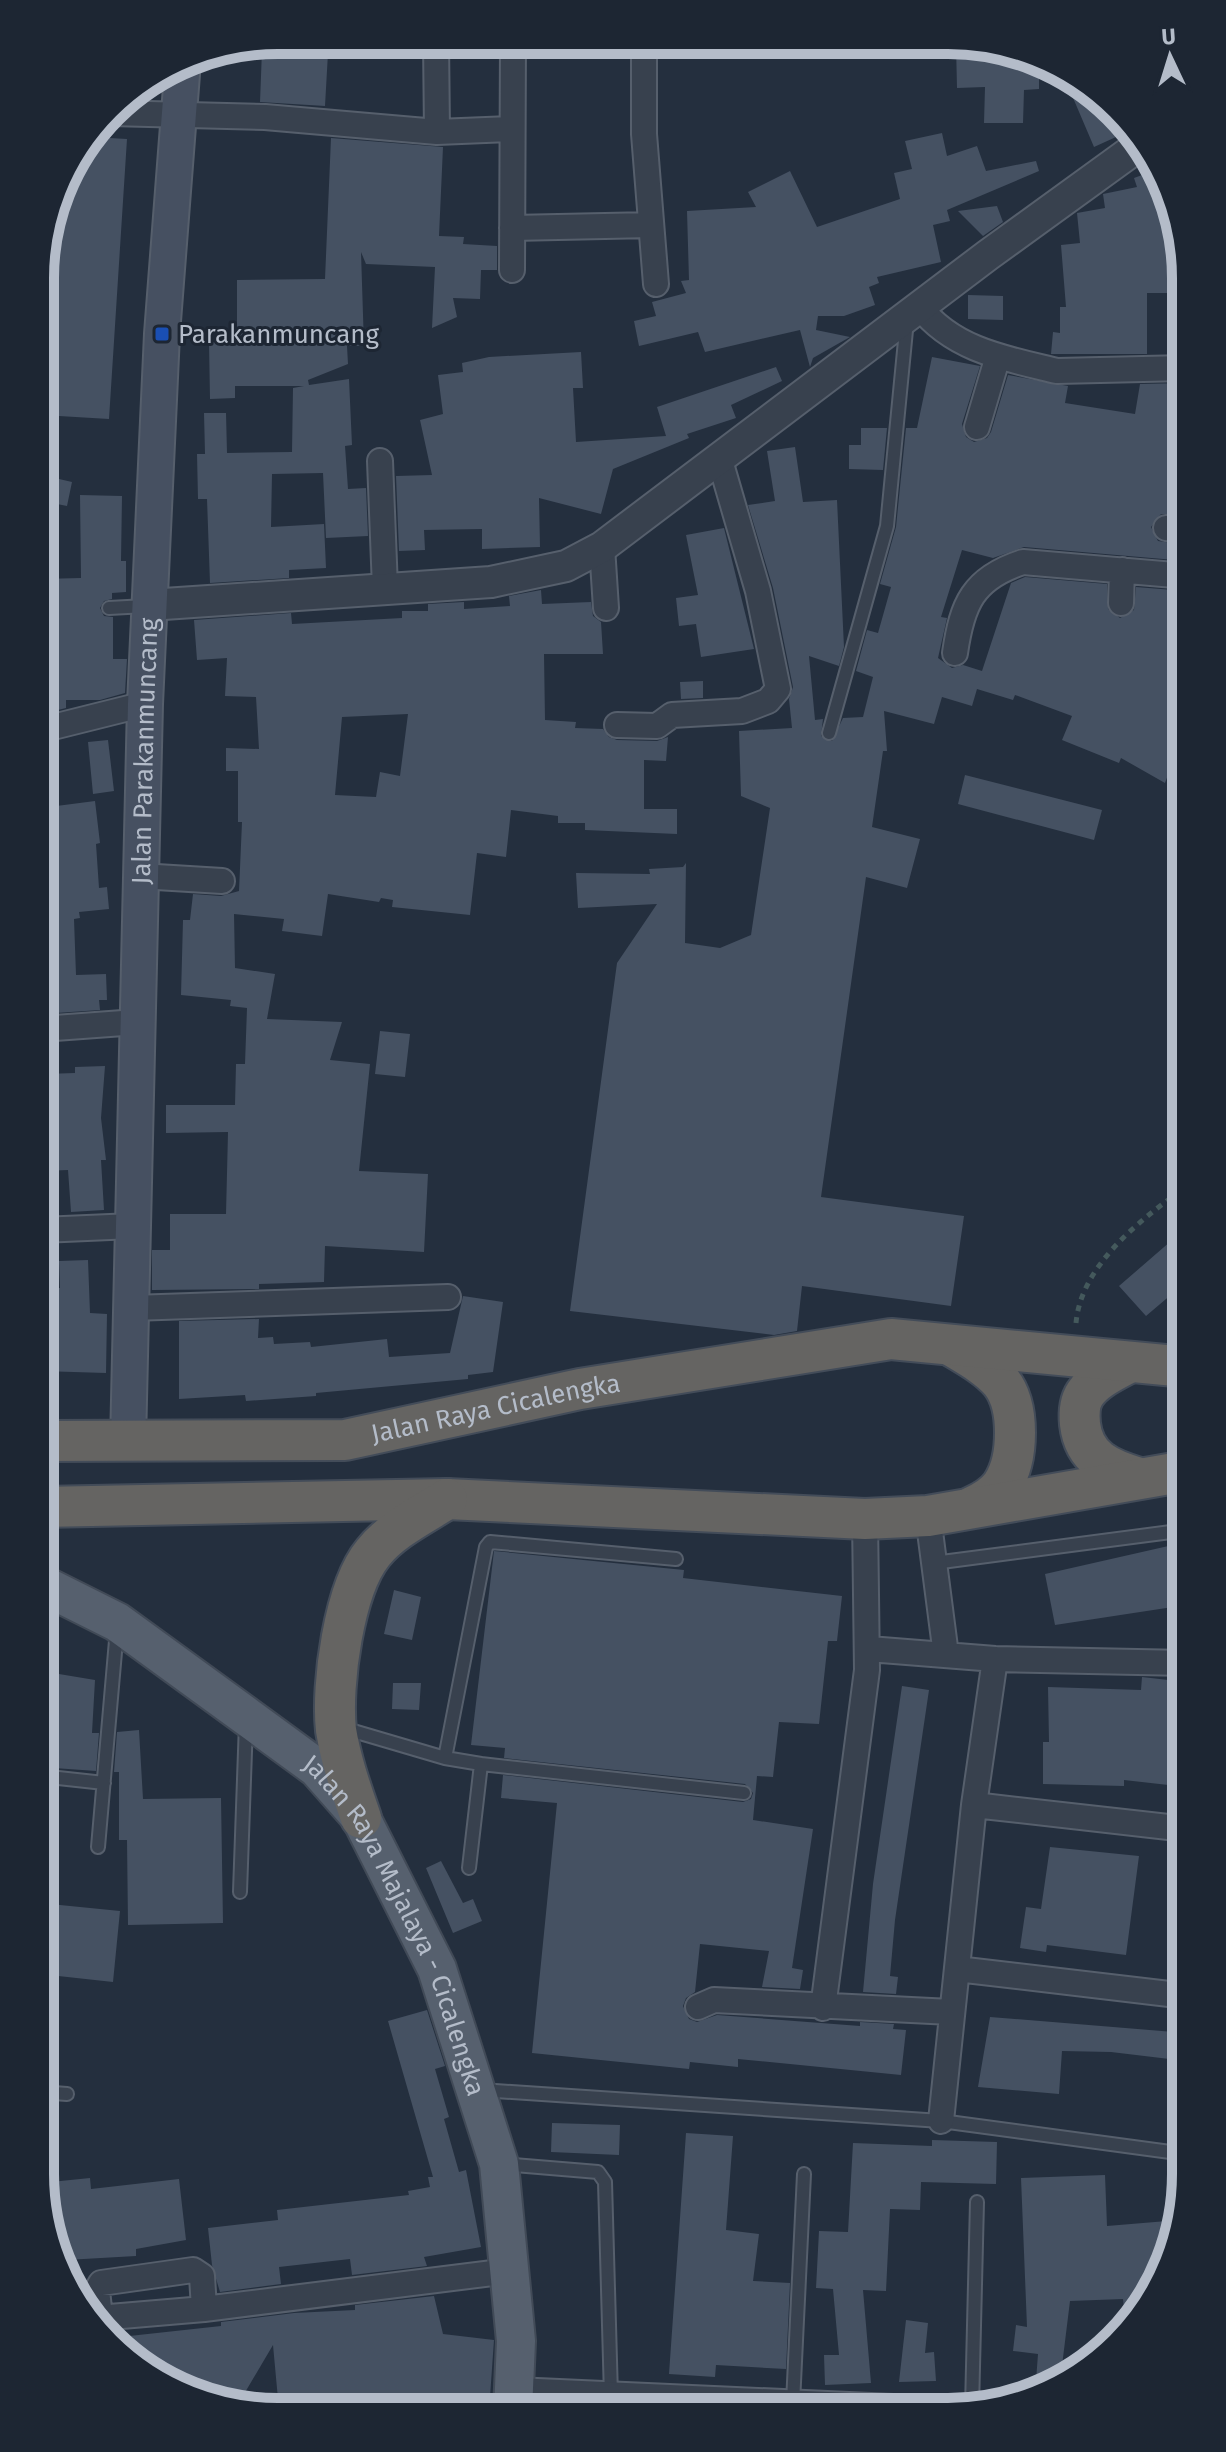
<svg xmlns="http://www.w3.org/2000/svg" width="1226" height="2452" font-family="'Fira Sans',sans-serif">
  <style>
    .building { fill: #455162; fill-rule: evenodd }
    .lines { fill: none; stroke-linecap: round; stroke-linejoin: round }
    .service-casing { stroke: #565f6c; stroke-width: 16 }
    .minor-casing { stroke: #565f6c; stroke-width: 28 }
    .tertiary-casing { stroke: #565f6c; stroke-width: 34 }
    .secondary-casing { stroke: #565f6c; stroke-width: 38 }
    .primary-casing { stroke: #414a57; stroke-width: 42 }
    .trunk-casing { stroke: #434c59; stroke-width: 44 }
    .path { stroke: #44595c; stroke-width: 5; stroke-dasharray: 6 6; stroke-linecap: butt }
    .service { stroke: #38414e; stroke-width: 12 }
    .minor { stroke: #38414e; stroke-width: 24 }
    .tertiary { stroke: #38414e; stroke-width: 30 }
    .secondary { stroke: #465061; stroke-width: 34 }
    .primary { stroke: #56606e; stroke-width: 38 }
    .trunk { stroke: #656462; stroke-width: 40 }
    .transit-dot { fill: #1a4fb4; stroke: #1d2633; stroke-width: 3 }
    .labels { text-anchor: middle; stroke-width: 6; stroke-linejoin: round; paint-order: stroke }
    .poi-label { font-size: 26px; fill: #b4bcc9; stroke: #1d2633; text-anchor: start }
    .street-label { font-size: 26px; fill: #b4bcc9; stroke: #1d2633 }
    .rim { fill: none; stroke: #b4bcc9; stroke-width: 10 }
  </style>
  <rect width="100%" height="100%" fill="#242f3e"/>
  <path class="building" d="M956,44H994L995,56H1017L1039,66V89L1024,90L1023,123H984L985,87L957,88Z
    M262,50L328,53L325,106L260,102Z
    M1065,79L1105,99L1127,132L1094,147Z
    M942,133L947,156L977,146L986,171L1036,161L1039,171L947,210L950,221L933,225L941,262L877,277L879,283L869,287L875,305L844,316H818L816,330L850,337L813,358L810,367L800,330L705,352L698,332L639,346L634,321L656,316L652,302L686,293L681,281L689,280L687,211L756,207L748,192L790,171L817,227L900,199L894,173L912,169L905,141Z
    M92,137L127,139L109,419L42,415V247L65,172Z
    M331,138L443,147L439,236L464,237L463,244L497,246V270H481L480,299L453,298L457,317L432,328L435,267L366,264L361,252L364,346H347L348,364L308,380L309,385L349,379L352,445L345,446L348,489L366,488L368,536L326,538L323,473L272,474L271,527L324,524L326,568L289,570V578L210,583L207,499H198L197,454H205L204,413H226L227,453L292,452L293,388L304,386H235V398L210,399L209,342H237V280L325,279Z
    M1153,171L1174,202L1184,263L1182,293H1147V354H1051L1053,332L1060,333V307H1066L1061,245L1080,243L1077,213L1105,208L1103,194L1137,187L1134,178Z
    M997,206L1003,222L983,236L958,211Z
    M968,295L1003,296V320L968,319Z
    M581,352L583,388H573L576,442L666,436L657,407L776,367L782,381L731,405L736,418L687,434L689,438L613,469L601,514L539,498L540,547L482,549V529L424,530L425,550L399,551L396,476L432,475L420,420L443,414L438,375L463,372L462,363L489,357Z
    M932,357L980,366L962,424L966,437L974,442L987,438L991,432L1008,375L1068,386L1065,403L1135,414L1140,384L1186,383V515L1161,514L1151,527L1158,541L1186,545V561L1024,547L993,558L962,550L941,617L947,618L938,658L952,668L963,665L982,671L1011,583L1025,577L1107,584L1108,609L1120,618L1134,610L1136,587L1186,591V726L1165,783L1121,758L1119,763L1062,740L1072,716L1015,695L1013,700L977,689L972,706L942,697L934,724L884,711L887,751H883L872,827L920,839L907,888L866,877L821,1197L964,1216L951,1306L802,1286L797,1331L774,1335L570,1311L617,963L657,904L578,908L576,873L650,874L649,869L683,867L686,863L685,943L720,948L751,935L770,808L741,796L739,731L792,728L789,699L793,687L773,588L748,505L775,501L767,451L795,447L803,502L837,500L844,647L839,666L809,656L815,720L823,719L821,736L832,741L843,718L863,717L873,677L856,671L867,630L878,633L891,587L880,584L896,527L906,428H917Z
    M861,428H887L883,470L849,469V445H861Z
    M42,475L72,482L67,506L42,501Z
    M80,495L122,496L121,561H126V592L112,593V599L104,601L100,608L104,616L113,617V659H127L125,693L100,700H66V708L42,714V579L81,578Z
    M724,528L754,649L701,657L696,624L679,626L676,598L698,595L686,535Z
    M541,590L542,604L591,602L593,616L601,622L603,654H544L545,720L576,722L575,728L603,729L609,737L617,740L657,741L668,737L666,761L644,760V809H677V834L585,830V823H558V816L511,810L506,857L477,853L470,915L392,907L393,900L381,898L379,902L328,894L322,936L282,931L284,919L234,914L235,968L275,974L267,1019L342,1022L330,1060L370,1064L359,1171L428,1174L424,1252L325,1246L324,1282L259,1284V1289L152,1290V1250H170V1214H226L228,1132L166,1133V1105H235L236,1064H245L247,1008L230,1006L231,1000L181,995L183,920H190L193,894L221,896L239,891L242,822H238V771H226V748L259,749L256,697L225,696L227,658L197,660L194,620L291,613L292,624L402,618V611H428V604L464,602V609L510,606L509,596ZM408,714L400,776L380,772L376,797L335,795L342,717Z
    M703,681V698L681,699L680,682Z
    M108,740L114,791L93,794L88,742Z
    M965,775L1102,810L1094,840L958,804Z
    M95,801L100,843L96,844L99,888L107,887L109,909L79,912L80,918L74,919L76,975L106,974L107,1000H99L100,1010L41,1014L44,856L41,808Z
    M380,1031L410,1034L405,1077L375,1074Z
    M105,1066L101,1118L106,1160H101L104,1210L71,1212L68,1170L43,1171L41,1098H47L45,1074L75,1073V1067Z
    M1186,1228V1282L1146,1316L1119,1286Z
    M88,1260L90,1313L107,1314L106,1373L41,1371V1289L60,1288L59,1261Z
    M463,1296L503,1302L493,1372L468,1375V1379L316,1393V1396L246,1401L245,1395L179,1399V1321L259,1319L258,1338L273,1337L274,1344L310,1342L311,1347L387,1339L389,1357L450,1353Z
    M1186,1542V1605L1055,1625L1045,1574Z
    M494,1551L684,1570L683,1578L842,1596L837,1641H828L819,1724L779,1722L773,1777L757,1776L753,1820L813,1829L792,1968L803,1970L800,1989L762,1987L769,1951L700,1944L695,1992L686,1998L683,2006L689,2019L697,2022L717,2015L860,2026V2022L894,2024L893,2029L906,2030L901,2075L738,2059V2067L690,2062L689,2069L532,2053L557,1803L501,1798L503,1775L743,1802L751,1799L753,1793L745,1784L504,1758L505,1748L471,1745Z
    M394,1590L421,1597L412,1640L384,1634Z
    M41,1671L95,1680L92,1733H99L96,1771L40,1767V1744L51,1745L48,1701L40,1700Z
    M1142,1677L1186,1682V1787L1124,1780V1786L1043,1784V1742H1049L1048,1687L1141,1690Z
    M393,1683H421L419,1710L392,1709Z
    M902,1686L929,1690L895,1920L890,1976L898,1977L896,1994L863,1992L873,1884Z
    M139,1730L143,1799L221,1798L223,1923L128,1925L127,1840H119V1772H114L117,1732Z
    M1050,1847L1139,1856L1126,1955L1047,1945L1046,1952L1020,1948L1026,1907L1041,1909Z
    M441,1861L463,1903L473,1899L482,1921L453,1933L426,1868Z
    M40,1903L120,1911L113,1982L40,1974Z
    M427,2010L445,2066L435,2069L449,2117L444,2119L459,2172L466,2170L481,2247L424,2257L427,2266L352,2275L350,2259L279,2267L281,2284L220,2292L212,2265L208,2228L278,2220L277,2210L409,2195L408,2191L430,2187L428,2177H433L388,2021Z
    M990,2017L1186,2033V2061L1111,2052L1062,2051L1059,2094L978,2087Z
    M552,2123L620,2125L619,2155L551,2152Z
    M686,2133L733,2136L726,2230L759,2234L753,2281L790,2283L786,2369L716,2365L715,2377L669,2374Z
    M932,2140L997,2142L996,2184L921,2182L920,2210L890,2209L886,2291L863,2290L871,2383L825,2385L824,2355H839L833,2289L816,2288L819,2231L848,2232L853,2143L932,2146Z
    M1105,2175L1107,2226L1179,2220L1168,2265L1137,2319L1126,2330L1123,2299L1070,2301L1060,2382L1035,2394L1038,2354L1013,2351L1016,2325L1027,2327L1021,2178Z
    M90,2178L91,2189L179,2179L186,2240L136,2249V2256L66,2260V2255L57,2256L41,2183Z
    M434,2296L443,2334L494,2340L489,2411L279,2410L273,2345L237,2406L121,2353L111,2338L221,2326V2322L294,2313L355,2310V2305Z
    M906,2320L928,2323L925,2353L934,2352L936,2381L899,2382Z"/>
  <g class="lines">
    <defs>
      <path id="service" d="M109,608L146,606
        M829,733L887,526L907,320
        M934,1563L1186,1530
        M343,1728L445,1758L481,1764L469,1868
        M445,1758L486,1547L490,1542L676,1559
        M481,1764L744,1793
        M40,1776L104,1783
        M98,1847L117,1629
        M240,1892L246,1723
        M481,2090L941,2121L1185,2154
        M40,2092L67,2094
        M502,2164L598,2172L605,2182L611,2396
        M793,2403L804,2174
        M972,2408L977,2202"/>
      <path id="minor" d="M436,41L437,132
        M644,42V134L656,284
        M110,113L265,117L437,132L512,129
        M512,228L651,225
        M512,270L513,41
        M920,307C953,350 1007,359 1057,371L1186,368
        M977,427L998,356
        M380,461L385,588
        M1166,528L1186,530
        M602,547L606,608
        M1121,603L1122,570
        M955,653C962,604 973,578 1023,562L1186,576
        M617,725L657,726L672,715L742,711L768,701L778,689L758,591L719,457
        M41,730L145,704
        M140,876L222,881
        M41,1029L137,1022
        M41,1230L133,1226
        M132,1308L448,1297
        M928,1516L946,1655
        M869,1649L995,1659L1186,1663
        M974,1805L1186,1829
        M957,1969L1186,1996
        M698,2007L714,2000L951,2012
        M823,2008L867,1670L865,1519
        M941,2121L974,1805L995,1659
        M98,2318L204,2309L509,2271
        M100,2318L97,2290L101,2283L193,2270L202,2276L204,2309
        M515,2390L959,2410"/>
      <path id="tertiary" d="M149,605L491,582L566,566L602,547L988,255L1137,147"/>
      <g id="secondary">
        <path id="s1" d="M128,1443L145,704L162,334L183,61"/>
      </g>
      <g id="primary">
        <path id="s2" d="M41,1584L117,1622L246,1716L317,1768L361,1818L437,1969L499,2164L516,2341L513,2411"/>
      </g>
      <g id="trunk">
        <path d="M950,1345C968,1356 987,1366 1001,1382C1020,1406 1019,1459 1002,1485C995,1495 983,1502 972,1507"/>
        <path d="M1130,1362C1114,1371 1095,1379 1085,1394C1079,1403 1079,1414 1080,1424C1084,1459 1109,1469 1139,1478"/>
        <path id="s3" d="M41,1441L345,1440L580,1389L891,1339L1186,1367"/>
        <path d="M41,1507L447,1499L865,1519L928,1516L1186,1471"/>
        <path d="M361,1818C351,1789 341,1761 336,1730C331,1685 344,1588 373,1553C391,1530 422,1515 447,1499"/>
      </g>
    </defs>
    <use href="#service" class="service-casing"/>
    <use href="#minor" class="minor-casing"/>
    <use href="#tertiary" class="tertiary-casing"/>
    <use href="#secondary" class="secondary-casing"/>
    <use href="#primary" class="primary-casing"/>
    <use href="#trunk" class="trunk-casing"/>
    <path class="path" d="M1076,1323C1081,1265 1141,1219 1186,1187"/>
    <use href="#service" class="service"/>
    <use href="#minor" class="minor"/>
    <use href="#tertiary" class="tertiary"/>
    <use href="#secondary" class="secondary"/>
    <use href="#primary" class="primary"/>
    <use href="#trunk" class="trunk"/>
  </g>
  <rect class="transit-dot" x="154" y="326" width="16" height="16" rx="4"/>
  <g class="labels">
    <g class="poi-label">
      <text x="178" y="343">Parakanmuncang</text>
    </g>
    <g class="street-label">
      <text dy="9" stroke="none"><textPath href="#s1" startOffset="692">Jalan Parakanmuncang</textPath></text>
      <text dy="9" stroke="none"><textPath href="#s3" startOffset="458">Jalan Raya Cicalengka</textPath></text>
      <text dy="9" stroke="none"><textPath href="#s2" startOffset="510">Jalan Raya Majalaya - Cicalengka</textPath></text>
    </g>
  </g>
  <path d="M0 0H1226V2452H0ZM278 54H948A224 224 0 0 1 1172 278V2174A224 224 0 0 1 948 2398H278A224 224 0 0 1 54 2174V278A224 224 0 0 1 278 54Z" fill="#1d2633" fill-rule="evenodd"/>
  <path class="rim" d="M278 54H948A224 224 0 0 1 1172 278V2174A224 224 0 0 1 948 2398H278A224 224 0 0 1 54 2174V278A224 224 0 0 1 278 54Z"/>
  <g transform="translate(1170 56) rotate(356)" stroke="#1d2633" stroke-width="6" paint-order="stroke">
  <path d="M0-6L14 30L0 20L-14 30Z" fill="#b4bcc9"/>
  <text y="-12" font-size="22" font-weight="bold" text-anchor="middle" fill="#b4bcc9">U</text>
  </g>
</svg>
